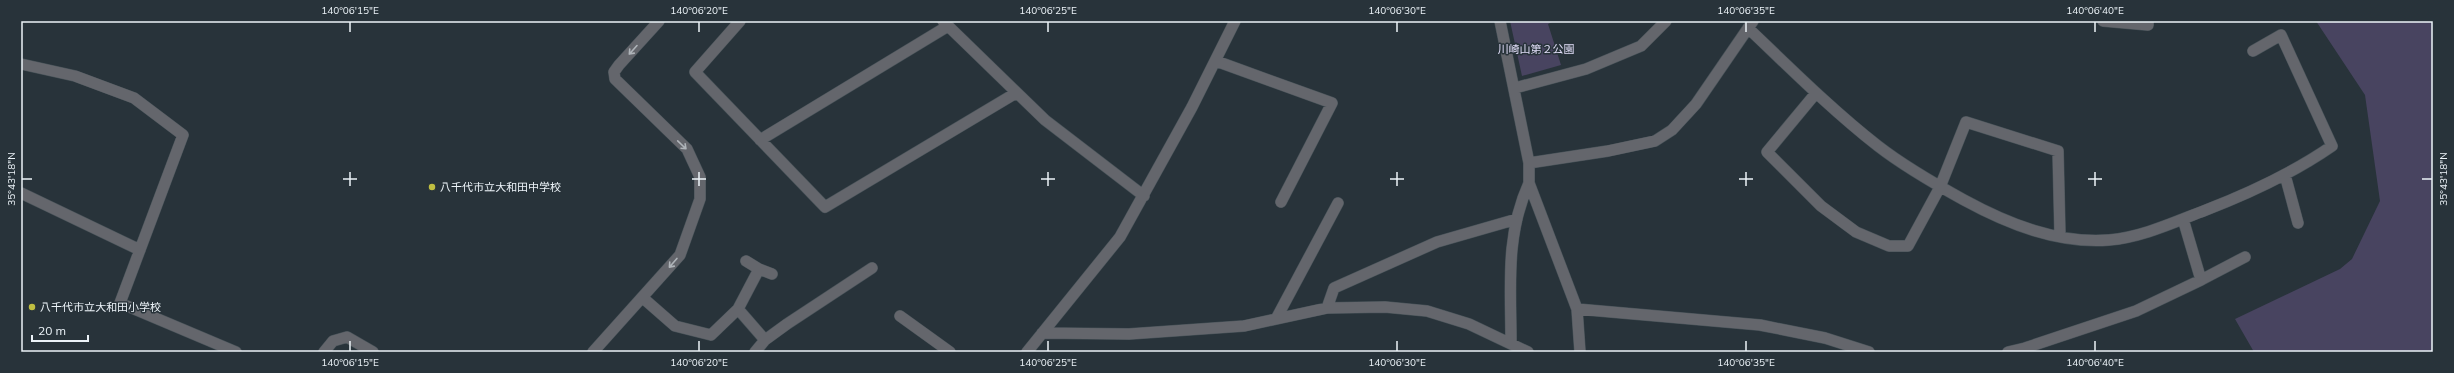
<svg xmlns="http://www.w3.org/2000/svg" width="2454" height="373" font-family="Mulish,'Noto Sans JP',sans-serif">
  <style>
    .green { fill: #484460 }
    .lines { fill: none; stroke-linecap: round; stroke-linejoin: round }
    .minor-casing { stroke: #475258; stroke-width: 12 }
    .minor { stroke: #64666c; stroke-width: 11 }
    .oneway { stroke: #afb4b9 }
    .ticks { fill: none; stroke: #ecf3f8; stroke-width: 1.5 }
    .poi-dot { fill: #bfbe41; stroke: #28333a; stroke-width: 1.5 }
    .labels { text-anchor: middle; stroke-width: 3; stroke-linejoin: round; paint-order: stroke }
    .park-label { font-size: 11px; fill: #e0ddf7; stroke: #28333a }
    .poi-label { font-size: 11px; fill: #ecf3f8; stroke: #28333a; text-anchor: start }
    .neatline { fill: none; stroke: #ecf3f8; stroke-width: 1.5 }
    .ticks-label { font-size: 10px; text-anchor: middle; fill: #ecf3f8 }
  </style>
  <rect width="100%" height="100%" fill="#28333a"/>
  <path class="green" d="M1510,21H1554L1548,24L1561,65L1522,76Z
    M2316,21H2433V352H2254L2235,319L2340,269L2352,259L2380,201L2365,95Z"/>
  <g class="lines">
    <defs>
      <path id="minor" d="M740,21L695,72L825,207L1016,93
        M943,21L1045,120L1144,196
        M1500,21L1529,163V183L1577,309L1580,352
        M2103,21L2148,25V21
        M1748,28C1790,68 1832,110 1878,146C1905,167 1935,184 1964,200C2008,224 2058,244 2109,240C2143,237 2174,222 2206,210C2250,193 2293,173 2332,146L2281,35L2253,51
        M1216,61L1332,103L1281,202
        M21,64L75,76L134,98L183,135L120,303L236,352
        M1515,88L1586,69L1641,46L1666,21
        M1816,93L1767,152L1821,206L1856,232L1889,246H1908L1940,187L1966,122L2058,151L2060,236
        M760,140L948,26
        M1529,163L1608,151L1655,141L1672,130L1696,104L1753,21
        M2285,175L2298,223
        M21,193L140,250
        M759,269L772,274
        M2201,280L2245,257
        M643,298L675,326L711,335L738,309L759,269L746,261
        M1327,308L1334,288L1437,242L1517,219
        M738,309L765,340L787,324L872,268
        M1577,309L1760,325L1825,338L1869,352
        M900,316L950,352
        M1276,319L1338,203
        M1042,333L1129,334L1244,326L1327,308L1385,307L1427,311L1469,324L1528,352
        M1511,343C1511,287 1505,236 1529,183
        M324,352L333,341L347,337L373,352
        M593,352L680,255L700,199V177L687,149L615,79L614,72L619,65L659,21
        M755,352L765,340
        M1027,352L1120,237L1192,107L1235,21
        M2008,352L2025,348L2136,311L2201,280L2183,219"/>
    </defs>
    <use href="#minor" class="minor-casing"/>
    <use href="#minor" class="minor"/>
  </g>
  <defs><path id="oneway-shaft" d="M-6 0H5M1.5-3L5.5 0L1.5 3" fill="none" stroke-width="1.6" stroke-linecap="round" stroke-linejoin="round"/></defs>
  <g class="oneway">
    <use href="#oneway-shaft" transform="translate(633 50) rotate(132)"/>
    <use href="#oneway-shaft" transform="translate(682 145) rotate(44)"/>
    <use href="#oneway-shaft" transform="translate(673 263) rotate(131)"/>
  </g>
  <path class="ticks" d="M350,22V32M699,22V32M1048,22V32M1397,22V32M1746,22V32M2095,22V32M350,172V186M699,172V186M1048,172V186M1397,172V186M1746,172V186M2095,172V186M22,179H32M343,179H357M692,179H706M1041,179H1055M1390,179H1404M1739,179H1753M2088,179H2102M2422,179H2432M350,341V351M699,341V351M1048,341V351M1397,341V351M1746,341V351M2095,341V351"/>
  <g class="poi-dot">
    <circle cx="432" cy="187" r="4"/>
    <circle cx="32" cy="307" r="4"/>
  </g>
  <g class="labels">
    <g class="park-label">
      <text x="1536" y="53">川崎山第２公園</text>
    </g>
    <g class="poi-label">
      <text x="440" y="191">八千代市立大和田中学校</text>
      <text x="40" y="311">八千代市立大和田小学校</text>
    </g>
  </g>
  <rect width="2454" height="373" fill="none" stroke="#28333a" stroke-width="44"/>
  <path d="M32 335v6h56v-6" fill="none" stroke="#ecf3f8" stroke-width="2"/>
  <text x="38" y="335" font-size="12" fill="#ecf3f8" stroke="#28333a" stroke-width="3" paint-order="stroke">20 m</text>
  <rect x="22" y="22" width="2410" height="329" class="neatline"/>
  <g class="ticks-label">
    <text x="350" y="14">140°06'15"E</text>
    <text x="699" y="14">140°06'20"E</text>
    <text x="1048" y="14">140°06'25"E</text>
    <text x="1397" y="14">140°06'30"E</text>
    <text x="1746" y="14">140°06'35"E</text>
    <text x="2095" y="14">140°06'40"E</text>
    <text transform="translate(11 179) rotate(-90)" y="4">35°43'18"N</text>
    <text transform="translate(2443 179) rotate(-90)" y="4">35°43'18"N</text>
    <text x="350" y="366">140°06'15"E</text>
    <text x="699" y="366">140°06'20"E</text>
    <text x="1048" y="366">140°06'25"E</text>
    <text x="1397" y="366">140°06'30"E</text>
    <text x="1746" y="366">140°06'35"E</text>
    <text x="2095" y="366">140°06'40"E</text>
  </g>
</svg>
